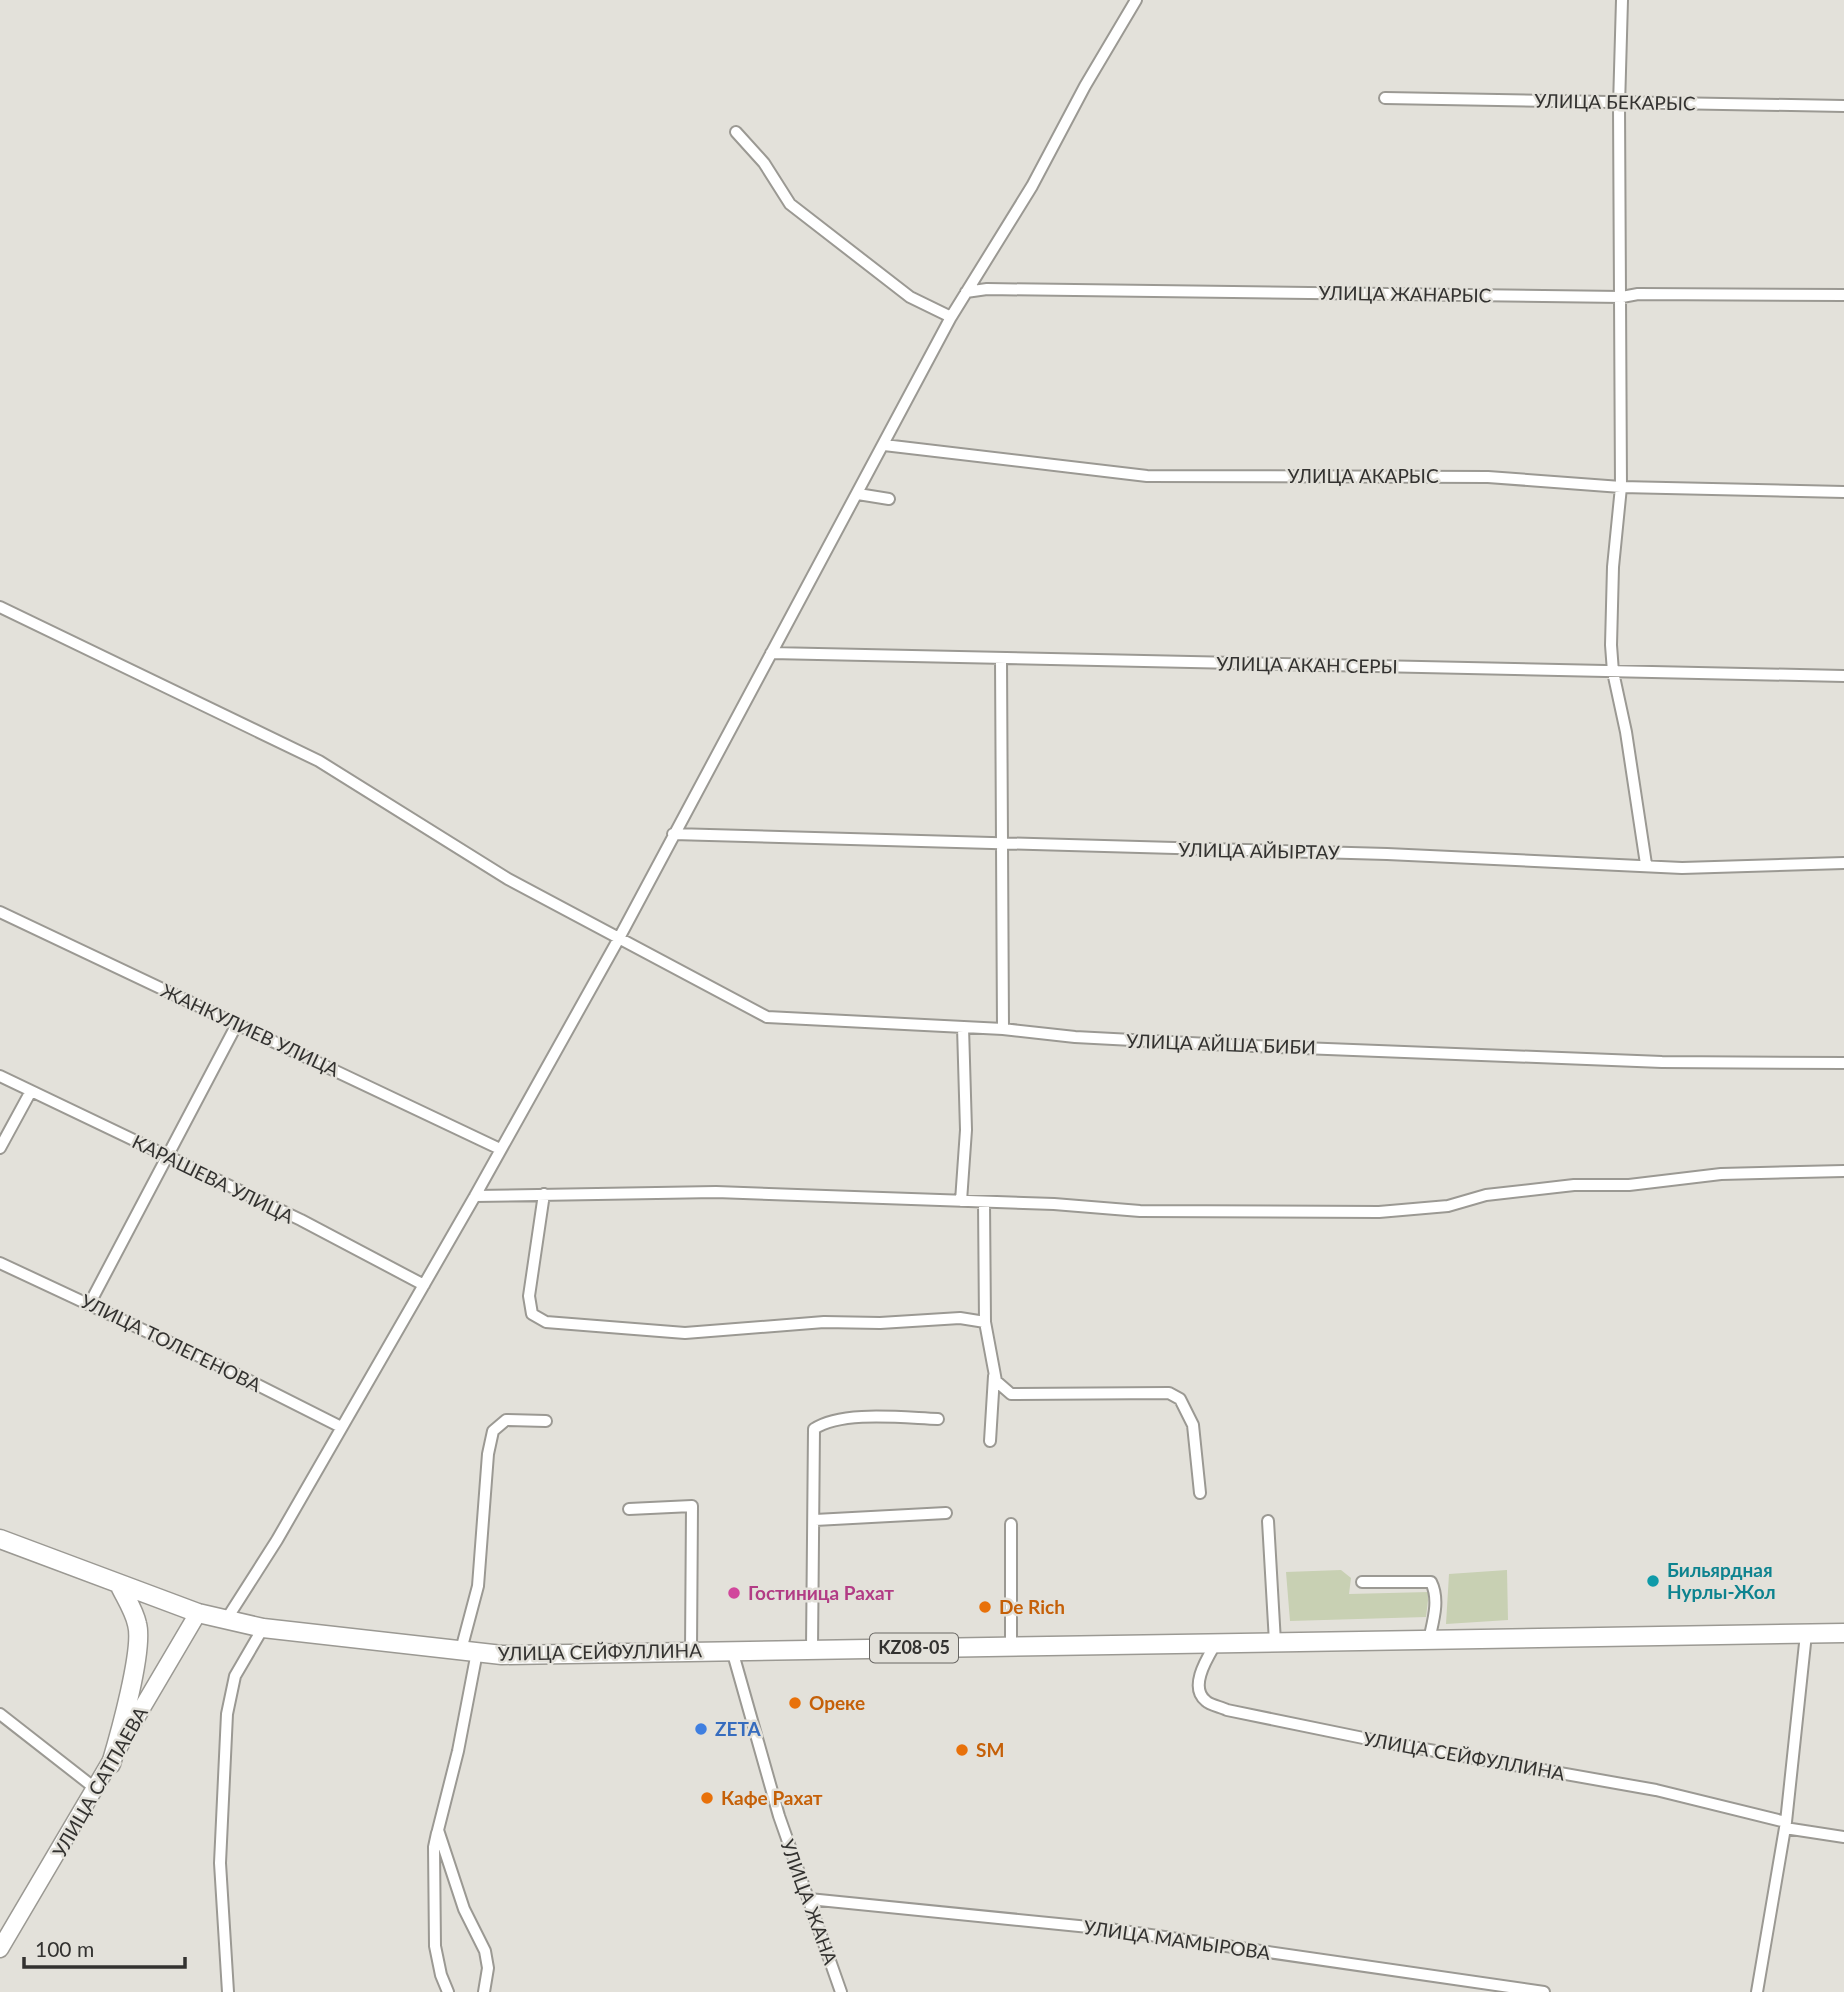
<svg xmlns="http://www.w3.org/2000/svg" width="1844" height="1992" font-family="Lato,sans-serif">
  <style>
    .green { fill: #c8d0b3 }
    .lines { fill: none; stroke-linecap: round; stroke-linejoin: round }
    .street-casing { stroke: #9b9993; stroke-width: 14 }
    .secondary-casing { stroke: #9b9993; stroke-width: 19 }
    .primary-casing { stroke: #9b9993; stroke-width: 21 }
    .street { stroke: #fff; stroke-width: 10 }
    .secondary { stroke: #fff; stroke-width: 16 }
    .primary { stroke: #fff; stroke-width: 18 }
    .culture-dot { fill: #0f9aa8; stroke: #e3e1da; stroke-width: 2.5 }
    .hotel-dot { fill: #d1479c; stroke: #e3e1da; stroke-width: 2.5 }
    .food-dot { fill: #e8710a; stroke: #e3e1da; stroke-width: 2.5 }
    .shop-dot { fill: #3f7fe0; stroke: #e3e1da; stroke-width: 2.5 }
    .labels { text-anchor: middle; stroke-width: 5; stroke-linejoin: round; paint-order: stroke }
    .shield { fill: #e3e1da; stroke: #686663; stroke-width: 2 }
    .shield-label { font-size: 18px; font-weight: bold; fill: #333230 }
    .street-label { font-size: 19px; fill: #333230; stroke: #e3e1da }
    .culture-label { font-size: 19px; font-weight: bold; fill: #0d838f; stroke: #e3e1da; text-anchor: start }
    .hotel-label { font-size: 19px; font-weight: bold; fill: #b23c85; stroke: #e3e1da; text-anchor: start }
    .food-label { font-size: 19px; font-weight: bold; fill: #c56008; stroke: #e3e1da; text-anchor: start }
    .shop-label { font-size: 19px; font-weight: bold; fill: #366cbe; stroke: #e3e1da; text-anchor: start }
  </style>
  <rect width="100%" height="100%" fill="#e3e1da"/>
  <path class="green" d="M1341,1570L1351,1578L1349,1594L1429,1592L1426,1617L1290,1621L1286,1572Z
    M1507,1570L1508,1620L1446,1624L1449,1574Z"/>
  <g class="lines">
    <defs>
      <path id="street" d="M1622,0L1619,106L1621,487L1613,567L1611,645L1613,672L1626,732L1646,864
        M1385,98L1844,106
        M736,132L764,163L790,204L910,297L951,317
        M966,292L987,289L1622,297L1638,294L1844,295
        M884,445L1147,476L1488,477L1621,487L1844,492
        M858,494L889,499
        M0,607L319,761L508,879L767,1017L1003,1029L1075,1037L1228,1045L1662,1062L1844,1063
        M771,653L1844,676
        M1001,658L1003,1029
        M673,834L1387,854L1682,868L1844,863
        M0,912L500,1149
        M0,1076L301,1220L424,1285
        M0,1148L31,1091
        M544,1194L529,1296L532,1314L546,1322L685,1333L824,1322L880,1323L960,1318L985,1322
        M475,1196L716,1192L1054,1204L1140,1211L1379,1212L1448,1206L1486,1195L1574,1185H1629L1721,1174L1844,1171
        M961,1201L966,1130L963,1027
        M984,1202L985,1322L996,1381L1011,1394L1169,1393L1180,1399L1193,1425L1200,1493
        M0,1263L218,1365L341,1427
        M90,1303L237,1024
        M990,1441L994,1376
        M629,1509L692,1506L691,1651
        M815,1520L946,1513
        M1268,1521L1275,1642
        M1362,1582H1431C1440,1600 1433,1621 1429,1640
        M226,1620L277,1540L475,1196L618,940L951,317L1032,186L1085,86L1136,0
        M1216,1643C1208,1657 1188,1687 1206,1701C1210,1705 1221,1707 1227,1710L1373,1740L1656,1790L1786,1822
        M1011,1646V1524
        M812,1649L814,1429C842,1410 905,1418 938,1419
        M461,1650L478,1586L488,1454L493,1431L506,1420L546,1421
        M732,1650L779,1816L841,1992
        M477,1652L458,1751L438,1830L464,1909L485,1951L488,1968L484,1992
        M0,1714L96,1789
        M1785,1828L1844,1837
        M437,1833L434,1847L435,1946L441,1975L448,1992
        M809,1899L1109,1929L1544,1992
        M228,1992L220,1863L227,1714L235,1676L263,1628
        M1757,1992L1786,1822L1806,1634"/>
      <path id="secondary" d="M0,1949L198,1613"/>
      <path id="primary" d="M0,1539L198,1613L263,1628L502,1655L1844,1633
        M111,1764C119,1737 144,1649 137,1624C134,1610 125,1597 119,1584"/>
    </defs>
    <use href="#street" class="street-casing"/>
    <use href="#secondary" class="secondary-casing"/>
    <use href="#primary" class="primary-casing"/>
    <use href="#street" class="street"/>
    <use href="#secondary" class="secondary"/>
    <use href="#primary" class="primary"/>
  </g>
  <circle class="culture-dot" cx="1653" cy="1581" r="7"/>
  <circle class="hotel-dot" cx="734" cy="1593" r="7"/>
  <g class="food-dot">
    <circle cx="985" cy="1607" r="7"/>
    <circle cx="795" cy="1703" r="7"/>
    <circle cx="962" cy="1750" r="7"/>
    <circle cx="707" cy="1798" r="7"/>
  </g>
  <circle class="shop-dot" cx="701" cy="1729" r="7"/>
  <g class="labels">
    <rect class="shield" x="870" y="1633.5" width="88" height="29" rx="5"/>
    <g class="shield-label">
      <text x="914" y="1654">KZ08-05</text>
    </g>
    <g class="street-label">
      <text transform="translate(1615 102) rotate(1)" y="7">УЛИЦА БЕКАРЫС</text>
      <text transform="translate(1405 294) rotate(1)" y="7">УЛИЦА ЖАНАРЫС</text>
      <text x="1363" y="483">УЛИЦА АКАРЫС</text>
      <text transform="translate(1307 665) rotate(1)" y="7">УЛИЦА АКАН СЕРЫ</text>
      <text transform="translate(1259 851) rotate(1)" y="7">УЛИЦА АЙЫРТАУ</text>
      <text transform="translate(250 1030) rotate(25)" y="7">ЖАНКУЛИЕВ УЛИЦА</text>
      <text transform="translate(1221 1044) rotate(2)" y="7">УЛИЦА АЙША БИБИ</text>
      <text transform="translate(213 1179) rotate(26)" y="7">КАРАШЕВА УЛИЦА</text>
      <text transform="translate(171 1343) rotate(26)" y="7">УЛИЦА ТОЛЕГЕНОВА</text>
      <text transform="translate(600 1652) rotate(-1)" y="7">УЛИЦА СЕЙФУЛЛИНА</text>
      <text transform="translate(1464 1756) rotate(10)" y="7">УЛИЦА СЕЙФУЛЛИНА</text>
      <text transform="translate(100 1782) rotate(-60)" y="7">УЛИЦА САТПАЕВА</text>
      <text transform="translate(809 1902) rotate(70)" y="7">УЛИЦА ЖАНА</text>
      <text transform="translate(1177 1940) rotate(8)" y="7">УЛИЦА МАМЫРОВА</text>
    </g>
    <g class="culture-label">
      <text x="1667" y="1577">Бильярдная<tspan x="1667" dy="22">Нурлы-Жол</tspan></text>
    </g>
    <g class="hotel-label">
      <text x="748" y="1600">Гостиница Рахат</text>
    </g>
    <g class="food-label">
      <text x="999" y="1614">De Rich</text>
      <text x="809" y="1710">Ореке</text>
      <text x="976" y="1757">SM</text>
      <text x="721" y="1805">Кафе Рахат</text>
    </g>
    <g class="shop-label">
      <text x="715" y="1736">ZETA</text>
    </g>
  </g>
  <path d="M24 1957v10h161v-10" fill="none" stroke="#333230" stroke-width="3.5"/>
  <text x="35" y="1957" font-size="21" fill="#333230" stroke="#e3e1da" stroke-width="5" paint-order="stroke">100 m</text>
</svg>
